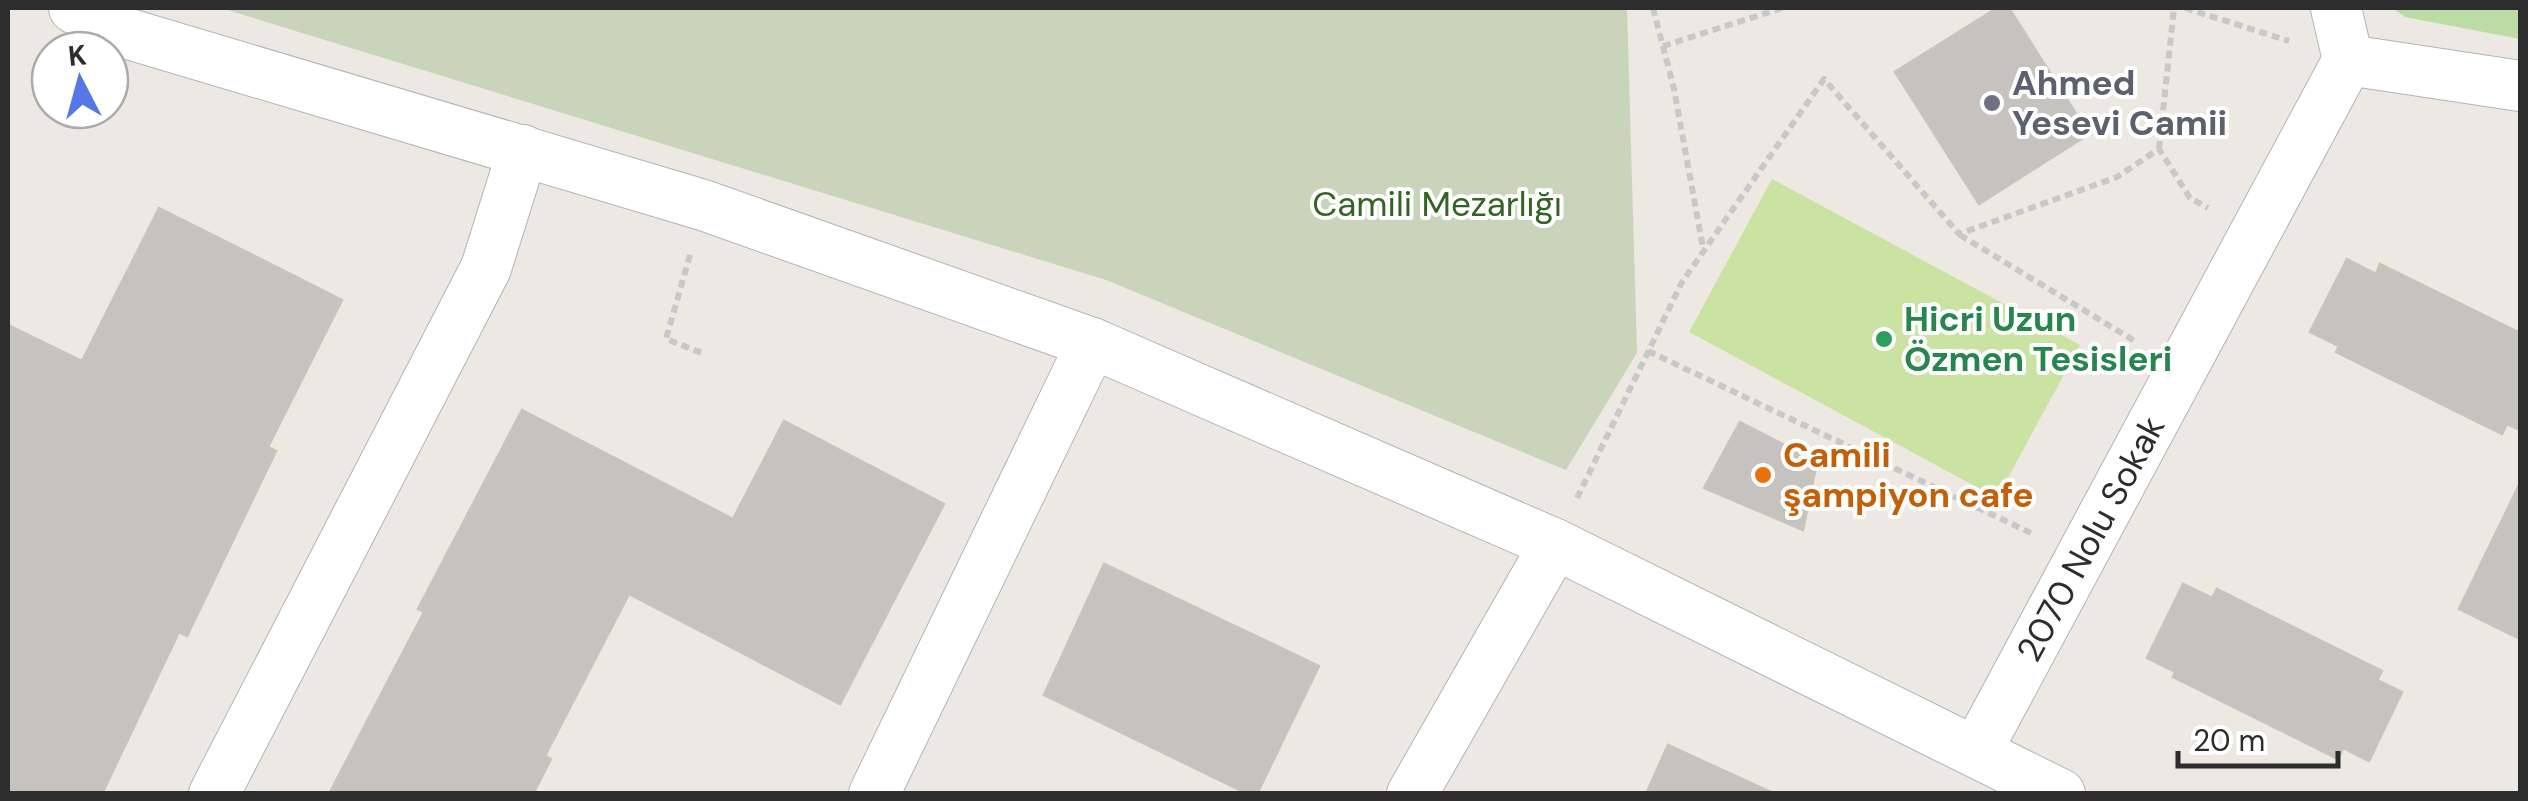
<svg xmlns="http://www.w3.org/2000/svg" width="2528" height="801" font-family="'DM Sans',sans-serif">
  <style>
    .green { fill: #bbdda5 }
    .cemetery { fill: #c9d5bb }
    .pitch { fill: #cbe3a2 }
    .building { fill: #c6c2bd; stroke: #c9c3bb; stroke-width: 2.5 }
    .lines { fill: none; stroke-linecap: round; stroke-linejoin: round }
    .minor-casing { stroke: #b2b4bc; stroke-width: 52 }
    .path { stroke: #c8c8c8; stroke-width: 6; stroke-dasharray: 8 5; stroke-linecap: butt }
    .minor { stroke: #fff; stroke-width: 50 }
    .worship-dot { fill: #6b7280; stroke: #fff; stroke-width: 4 }
    .leisure-dot { fill: #2e9e5b; stroke: #fff; stroke-width: 4 }
    .food-dot { fill: #e8710a; stroke: #fff; stroke-width: 4 }
    .labels { text-anchor: middle; stroke-width: 8; stroke-linejoin: round; paint-order: stroke }
    .worship-label { font-size: 35px; font-weight: bold; fill: #5b616d; stroke: #fff; text-anchor: start }
    .park-label { font-size: 35px; fill: #346423; stroke: #fff }
    .leisure-label { font-size: 35px; font-weight: bold; fill: #27864d; stroke: #fff; text-anchor: start }
    .food-label { font-size: 35px; font-weight: bold; fill: #c56008; stroke: #fff; text-anchor: start }
    .street-label { font-size: 35px; fill: #2d2d2d; stroke: #fff }
  </style>
  <rect width="100%" height="100%" fill="#ede8e2"/>
  <path class="green" d="M2392,8H2520V39L2405,17Z"/>
  <path class="cemetery" d="M221,8H1627L1637,353L1566,470L1106,280Z"/>
  <path class="pitch" d="M1772,179L2080,345L1997,498L1689,332Z"/>
  <path class="building" d="M1997,8H2009L2089,134L1979,204L1895,72Z
    M159,208L342,300L268,447L276,451L187,636L179,632L102,794H8V325L82,361Z
    M2347,259L2376,274L2380,264L2520,333V430L2507,424L2502,434L2336,352L2339,346L2310,332Z
    M522,410L733,519L784,421L944,504L840,704L629,594L545,756L551,759L533,794H329L424,612L418,609Z
    M1740,422L1817,462L1803,530L1704,488Z
    M2520,483V639L2459,609Z
    M1104,564L1319,666L1257,794H1248L1044,695Z
    M2183,584L2212,598L2217,589L2382,671L2377,680L2402,692L2369,761L2343,748L2338,759L2173,677L2175,672L2147,658Z
    M1668,745L1775,794H1646Z"/>
  <g class="lines">
    <defs>
      <g id="minor">
        <path d="M74,8L119,31L703,205L1092,343L1555,544L2060,794"/>
        <path d="M2348,60L2520,86"/>
        <path id="s1" d="M1977,750L2348,60L2336,8"/>
        <path d="M214,794L486,268L523,150"/>
        <path d="M874,794L1092,343"/>
        <path d="M1412,794L1555,544"/>
      </g>
    </defs>
    <use href="#minor" class="minor-casing"/>
    <path class="path" d="M1653,8L1674,89L1703,248
      M2185,8L2289,41
      M1663,46L1782,8
      M2159,149L2174,8
      M1960,235L2138,343
      M690,255L666,339L702,353
      M1648,351L2035,535
      M1577,498L1682,282L1824,79L1959,234L2117,177L2159,149L2190,198L2208,208"/>
    <use href="#minor" class="minor"/>
  </g>
  <circle class="worship-dot" cx="1992" cy="103" r="10"/>
  <circle class="leisure-dot" cx="1884" cy="339" r="10"/>
  <circle class="food-dot" cx="1763" cy="475" r="10"/>
  <g class="labels">
    <g class="worship-label">
      <text x="2012" y="95">Ahmed<tspan x="2012" dy="40">Yesevi Camii</tspan></text>
    </g>
    <g class="park-label">
      <text x="1437" y="216">Camili Mezarlığı</text>
    </g>
    <g class="leisure-label">
      <text x="1904" y="331">Hicri Uzun<tspan x="1904" dy="40">Özmen Tesisleri</tspan></text>
    </g>
    <g class="food-label">
      <text x="1783" y="467">Camili<tspan x="1783" dy="40">şampiyon cafe</tspan></text>
    </g>
    <g class="street-label">
      <text dy="12" stroke="none"><textPath href="#s1" startOffset="240">2070 Nolu Sokak</textPath></text>
    </g>
  </g>
  <rect width="2528" height="801" fill="none" stroke="#2d2d2d" stroke-width="20"/>
  <g transform="translate(80 80) rotate(354)"><circle r="48" fill="#ffffff" stroke="#ababab" stroke-width="2.5"/>
  <path d="M0-8L18 38L0 25L-18 38Z" fill="#5577e7"/>
  <text y="-15" font-size="28" font-weight="bold" text-anchor="middle" fill="#2d2d2d">K</text>
  </g>
  <path d="M2178 751v15h160v-15" fill="none" stroke="#2d2d2d" stroke-width="5"/>
  <text x="2193" y="751" font-size="30" fill="#2d2d2d" stroke="#ffffff" stroke-width="8" paint-order="stroke">20 m</text>
</svg>
